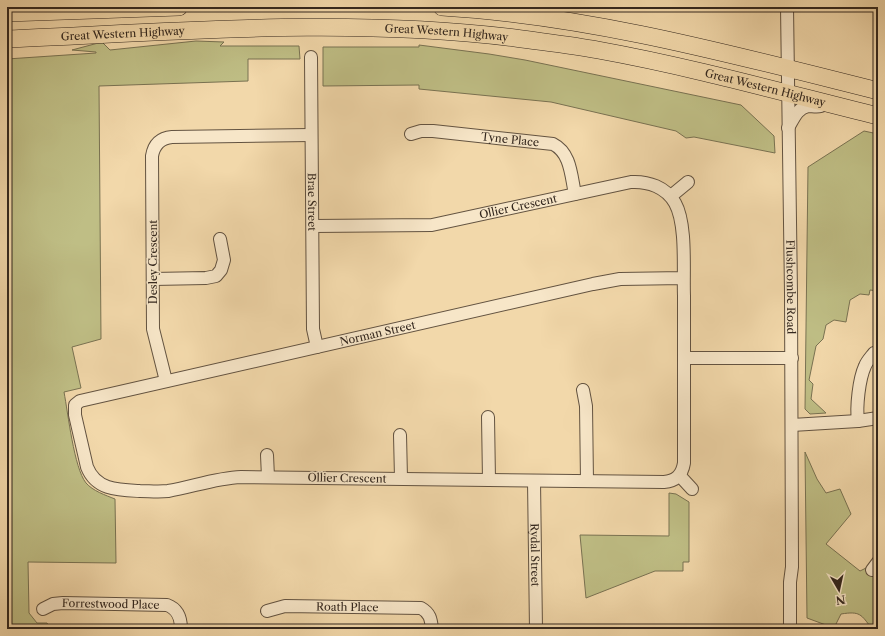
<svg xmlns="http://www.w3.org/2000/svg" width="885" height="636" font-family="'Libre Caslon Text',serif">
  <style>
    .green { fill: #bfbe85; stroke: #797252 }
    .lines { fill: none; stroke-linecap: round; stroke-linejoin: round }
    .minor-casing { stroke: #635341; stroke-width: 14 }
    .highway-casing { stroke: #33271e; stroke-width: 18 }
    .minor { stroke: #f7e6c8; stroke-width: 12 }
    .highway { stroke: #f2d8aa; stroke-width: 17 }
    .labels { text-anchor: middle; stroke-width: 3; stroke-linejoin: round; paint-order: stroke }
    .street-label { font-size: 11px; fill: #33271e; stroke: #f7e6c8 }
  </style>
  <rect width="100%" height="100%" fill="#f2d8aa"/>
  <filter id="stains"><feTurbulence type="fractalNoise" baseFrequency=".005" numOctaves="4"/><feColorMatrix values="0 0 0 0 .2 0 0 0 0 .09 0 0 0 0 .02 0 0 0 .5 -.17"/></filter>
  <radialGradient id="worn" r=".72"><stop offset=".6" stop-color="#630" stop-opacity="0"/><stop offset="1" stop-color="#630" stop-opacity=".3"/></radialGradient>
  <path class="green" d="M196,41L224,42L220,46H299L300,59H248V81L99,86L101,339L72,347L81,388L64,392C68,413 74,468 86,483C93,491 105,495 115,499L116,563L28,562L29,613L37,623H47L51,629H7V59L96,53V52L72,50L102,42L110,50Z
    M419,45L489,54L525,60L741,105L774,136L775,153L694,137L686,138L676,131L551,102L419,89V85L323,86V47H419Z
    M864,131L878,134V291L870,290L869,295L860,294L850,300L846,322L834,320L826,325L823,339L816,346L809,380L813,384L811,399L826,413L810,414L805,409L808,167Z
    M805,452L817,479L826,493L840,489L851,514L826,544L860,571L866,568L873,574L878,584V629H872C861,614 860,611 841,614L834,628L807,618Z
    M669,493L676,494L689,502V562H683V571H655L586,598L580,535L669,536Z"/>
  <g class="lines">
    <defs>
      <g id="minor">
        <path id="s1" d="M787,7L791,293L792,567L790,582V629"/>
        <path id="s2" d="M311,57L313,329L317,347"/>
        <path d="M788,128C793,120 797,108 808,106C812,106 817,107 821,106"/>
        <path id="s3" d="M411,134L421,131H433L553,144C571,153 571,176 575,194"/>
        <path d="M671,196L688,182"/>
        <path id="s4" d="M313,226L432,225L631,182C648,181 666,187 675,203C687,224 683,271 684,296C684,352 684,407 684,463C682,475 676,481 664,482L241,477C216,478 192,487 168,491C158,492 149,491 140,491C118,490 96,490 87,467L75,415V405L80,401L593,284L620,279L683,278"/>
        <path d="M153,279L206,278L216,276L221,270L224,260L220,239"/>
        <path d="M684,358H792"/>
        <path d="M166,381L153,329L152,156C154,144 161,138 172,137L311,135"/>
        <path d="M583,390L586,406L587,481"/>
        <path d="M488,417L489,480"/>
        <path d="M858,421C856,407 859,379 865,366C867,361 871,357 874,353"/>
        <path d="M792,425L858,421L878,418"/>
        <path d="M400,435L401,478"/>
        <path d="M267,455L268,477"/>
        <path d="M680,476L692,489"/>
        <path id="s5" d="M534,481L536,629"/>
        <path d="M872,570L878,562"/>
        <path id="s6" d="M43,609L53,604L63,603L167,605C178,609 181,618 181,629"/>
        <path id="s7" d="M267,611L285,606L421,608C430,613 431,619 432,629"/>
      </g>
      <g id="highway">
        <path d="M442,7C591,16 734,55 878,91"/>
        <path d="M7,13L179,7"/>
        <path id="s8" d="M7,39C175,32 348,17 515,38C543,42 571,45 598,50C692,67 785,93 878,116"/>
      </g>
    </defs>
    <use href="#minor" class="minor-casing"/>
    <use href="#highway" class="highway-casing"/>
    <use href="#minor" class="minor"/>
    <use href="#highway" class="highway"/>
  </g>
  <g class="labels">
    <g class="street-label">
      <text dy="4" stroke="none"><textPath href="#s8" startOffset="440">Great Western Highway</textPath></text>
      <text dy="4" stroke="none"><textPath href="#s8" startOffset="116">Great Western Highway</textPath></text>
      <text dy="4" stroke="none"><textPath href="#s8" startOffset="764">Great Western Highway</textPath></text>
      <text dy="4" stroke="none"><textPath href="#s3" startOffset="100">Tyne Place</textPath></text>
      <text dy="4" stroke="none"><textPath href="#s2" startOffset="145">Brae Street</textPath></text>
      <text dy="4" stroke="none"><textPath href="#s4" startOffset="207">Ollier Crescent</textPath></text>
      <text transform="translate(153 262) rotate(-90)" y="4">Desley Crescent</text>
      <text dy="4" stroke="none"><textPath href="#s1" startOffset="280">Flushcombe Road</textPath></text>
      <text dy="4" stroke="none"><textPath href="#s4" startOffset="1628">Norman Street</textPath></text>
      <text transform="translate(347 478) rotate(1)" y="4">Ollier Crescent</text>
      <text dy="4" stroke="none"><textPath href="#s5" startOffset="74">Rydal Street</textPath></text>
      <text dy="4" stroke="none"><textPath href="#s6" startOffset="69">Forrestwood Place</textPath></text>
      <text dy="4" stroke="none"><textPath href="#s7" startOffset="81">Roath Place</textPath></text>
    </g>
  </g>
  <rect width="885" height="636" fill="none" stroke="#f2d8aa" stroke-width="24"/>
  <rect x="8" y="8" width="869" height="620" fill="none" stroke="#33271e" stroke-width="2"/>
  <rect x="12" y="12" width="861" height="612" fill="none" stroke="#33271e"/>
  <g transform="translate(839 590) rotate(171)" stroke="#f7e6c8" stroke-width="3" paint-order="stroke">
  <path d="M0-3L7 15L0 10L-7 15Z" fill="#33271e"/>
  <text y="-6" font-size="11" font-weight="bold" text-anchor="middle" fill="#33271e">N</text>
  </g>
  <rect width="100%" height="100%" filter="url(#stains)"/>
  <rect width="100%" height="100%" fill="url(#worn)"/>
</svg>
